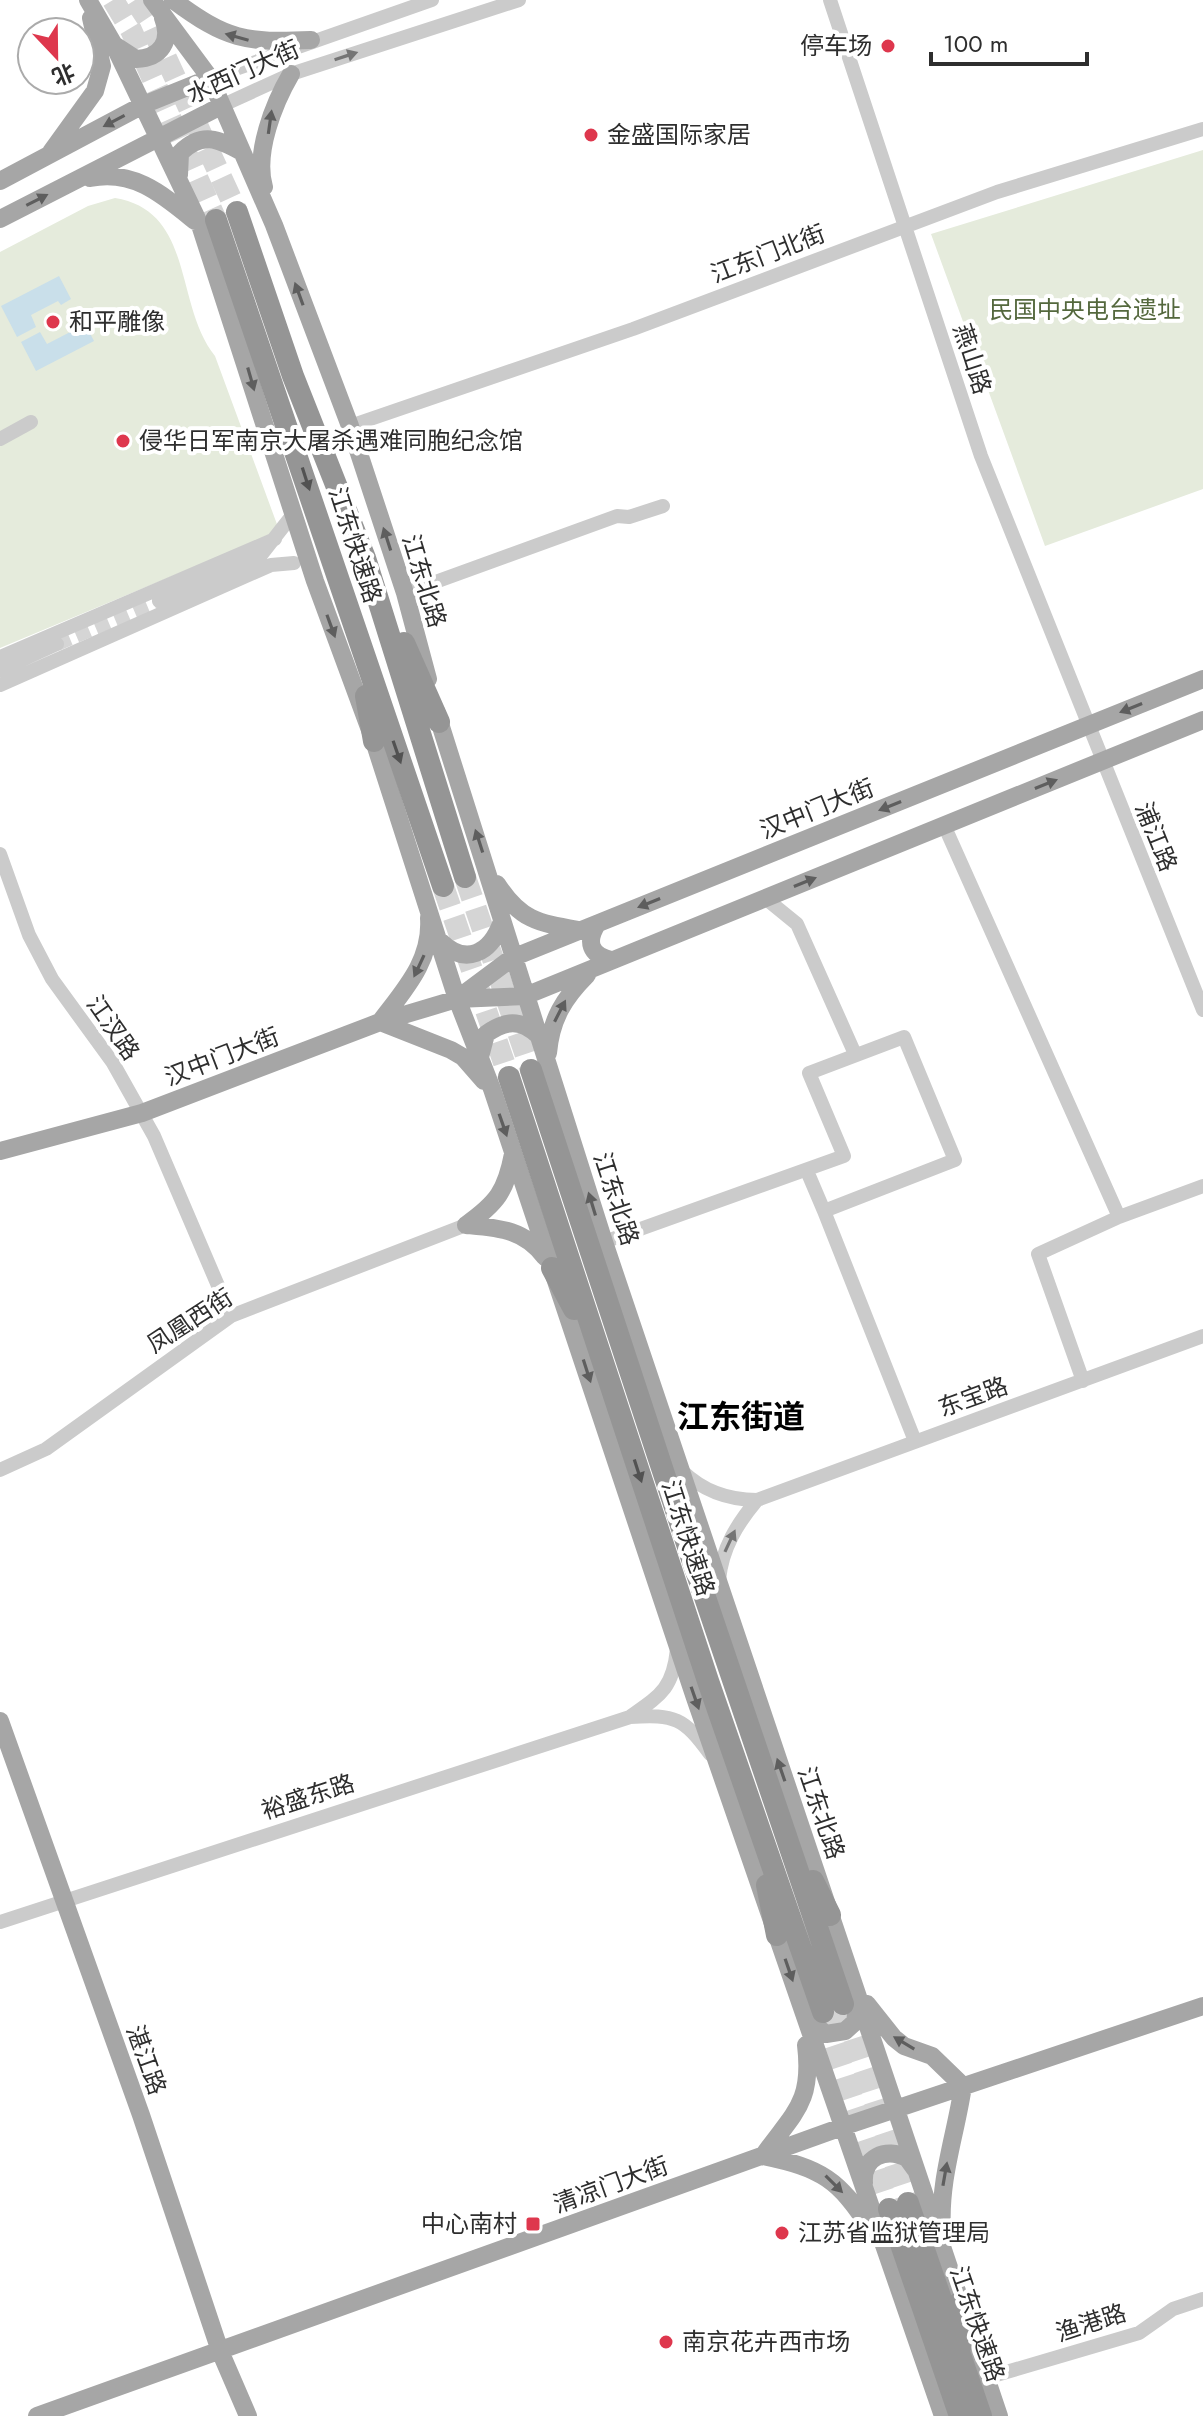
<svg xmlns="http://www.w3.org/2000/svg" width="1203" height="2416" font-family="Jost,'Noto Sans SC',sans-serif">
  <style>
    .green { fill: #e5ebdc }
    .water { fill: #c9dfea }
    .lines { fill: none; stroke-linecap: round; stroke-linejoin: round }
    .minor-tunnel { stroke: #d5d5d5; stroke-width: 14; stroke-dasharray: 14 7; stroke-linecap: butt }
    .highway-tunnel { stroke: #d5d5d5; stroke-width: 22; stroke-dasharray: 22 11; stroke-linecap: butt }
    .minor { stroke: #cbcbcb; stroke-width: 14 }
    .major { stroke: #a6a6a6; stroke-width: 18 }
    .highway { stroke: #959595; stroke-width: 22 }
    .oneway { fill: #5e5e5e }
    .oneway2 { fill: #757575 }
    .oneway3 { fill: #525252 }
    .poi-dot { fill: #de374d; stroke: #fff; stroke-width: 3 }
    .labels { text-anchor: middle; stroke-width: 8; stroke-linejoin: round; paint-order: stroke }
    .poi-label { font-size: 24px; fill: #2e2e2e; stroke: #fff; text-anchor: start }
    .street-label { font-size: 24px; fill: #2e2e2e; stroke: #fff }
    .park-label { font-size: 24px; fill: #54683d; stroke: #fff }
    .district-label { font-size: 32px; font-weight: bold; fill: #000; stroke: #fff }
  </style>
  <rect width="100%" height="100%" fill="#fff"/>
  <path class="green" d="M1203,150V489L1045,546L931,234Z
    M115,198C195,211 174,305 215,356L278,527L268,536L0,648V252L88,206Z"/>
  <path class="water" d="M59,276L71,299L61,305L58,301L31,315L36,327L17,337L1,306Z
    M82,318L94,341L36,371L21,342L40,332L47,344L74,330L71,324Z"/>
  <g class="lines">
    <path class="minor-tunnel" d="M57,644L159,601"/>
    <path class="highway-tunnel" d="M113,0L131,30L216,220
      M135,0L149,21L237,212
      M465,877L531,1070
      M443,886L509,1077
      M844,2007L908,2203
      M824,2014L889,2209"/>
    <path class="minor" d="M830,0L981,456L1203,1010
      M210,78L432,0
      M221,106L291,74L519,0
      M350,426L633,329L997,192L1203,129
      M0,439L31,422
      M405,593L617,516L629,517L663,506
      M159,601L258,559L294,513
      M0,657L275,539
      M0,670L57,644
      M0,685L271,565L294,563
      M944,825L1119,1217L1203,1186
      M0,854L29,935L52,979L113,1063L154,1136L231,1316
      M765,898L797,924L855,1054
      M807,1171L824,1211
      M604,1242L844,1156L809,1073L904,1037L955,1160L824,1211L915,1441
      M1083,1381L1038,1254L1119,1217
      M0,1470L46,1449L231,1316L466,1225
      M681,1470C703,1491 727,1500 757,1500L1203,1336
      M719,1580C722,1548 737,1524 757,1500
      M631,1716C661,1695 673,1688 677,1649
      M0,1922L630,1717C675,1714 684,1718 710,1754
      M986,2378L1139,2333L1173,2309L1203,2299"/>
    <path class="major" d="M88,0L113,43L200,225L315,581L374,741L457,999L492,1089L695,1698L943,2416
      M152,0L210,78L274,225L350,426L405,593L428,679
      M173,0C227,40 245,43 311,40
      M116,46L136,59C161,58 172,41 163,18
      M51,152L95,91L102,66L91,18
      M179,175L180,153C202,131 218,139 242,152
      M90,178C134,169 163,195 195,221
      M0,181L143,105L210,78
      M264,187C254,153 274,103 291,74
      M0,219L221,106
      M436,711L604,1242L999,2416
      M497,884C520,920 538,923 578,930
      M429,918C432,961 404,990 380,1022L451,1050L463,1057L484,1081
      M597,924C586,942 590,955 611,960
      M441,942C466,966 490,953 501,924
      M457,999L512,958L1203,679
      M548,1053C551,1019 564,998 587,975
      M480,1057L486,1034C506,1020 520,1019 538,1035
      M0,1151L142,1113L380,1022L457,999L525,996L1203,720
      M466,1225C499,1228 524,1229 545,1257
      M466,1225C497,1203 506,1191 513,1154
      M0,1721L141,2115L220,2351L248,2416
      M867,2004L894,2038L904,2046L932,2056L963,2086C956,2134 939,2179 942,2229
      M807,2019L826,2034L845,2031L855,2022L858,2001
      M806,2045C813,2103 794,2112 763,2156C821,2168 839,2179 871,2230
      M864,2183C862,2157 886,2147 907,2158L915,2169
      M37,2416L842,2127L1203,2006"/>
    <path class="highway" d="M237,212L293,376L365,558L465,877
      M216,220L443,886
      M404,643L439,722
      M366,696L374,741
      M531,1070L691,1556L843,2004
      M509,1077L708,1681L823,2012
      M552,1268L574,1309
      M813,1881L830,1915
      M767,1885L777,1935
      M908,2203L981,2416
      M889,2209L960,2416
      M960,2302L967,2340"/>
  </g>
  <defs><path id="oneway-solid" d="M-6-.8H1V-3.2L6.5 0L1 3.2V.8H-6Z" transform="scale(2)"/></defs>
  <g class="oneway">
    <use href="#oneway-solid" transform="translate(237 37) rotate(-164)"/>
    <use href="#oneway-solid" transform="translate(114 121) rotate(152)"/>
    <use href="#oneway-solid" transform="translate(270 122) rotate(-82)"/>
    <use href="#oneway-solid" transform="translate(37 200) rotate(-27)"/>
    <use href="#oneway-solid" transform="translate(299 294) rotate(-110)"/>
    <use href="#oneway-solid" transform="translate(251 379) rotate(74)"/>
    <use href="#oneway-solid" transform="translate(387 539) rotate(-108)"/>
    <use href="#oneway-solid" transform="translate(331 626) rotate(70)"/>
    <use href="#oneway-solid" transform="translate(1131 708) rotate(158)"/>
    <use href="#oneway-solid" transform="translate(1046 784) rotate(-22)"/>
    <use href="#oneway-solid" transform="translate(890 806) rotate(158)"/>
    <use href="#oneway-solid" transform="translate(479 841) rotate(-108)"/>
    <use href="#oneway-solid" transform="translate(805 882) rotate(-22)"/>
    <use href="#oneway-solid" transform="translate(649 903) rotate(158)"/>
    <use href="#oneway-solid" transform="translate(419 966) rotate(115)"/>
    <use href="#oneway-solid" transform="translate(560 1011) rotate(-63)"/>
    <use href="#oneway-solid" transform="translate(503 1125) rotate(71)"/>
    <use href="#oneway-solid" transform="translate(592 1204) rotate(-107)"/>
    <use href="#oneway-solid" transform="translate(587 1371) rotate(72)"/>
    <use href="#oneway-solid" transform="translate(695 1698) rotate(71)"/>
    <use href="#oneway-solid" transform="translate(781 1770) rotate(-109)"/>
    <use href="#oneway-solid" transform="translate(789 1970) rotate(71)"/>
    <use href="#oneway-solid" transform="translate(904 2043) rotate(-149)"/>
    <use href="#oneway-solid" transform="translate(945 2174) rotate(-80)"/>
    <use href="#oneway-solid" transform="translate(834 2184) rotate(45)"/>
  </g>
  <g class="oneway2">
    <use href="#oneway-solid" transform="translate(346 56) rotate(-18)"/>
    <use href="#oneway-solid" transform="translate(730 1541) rotate(-65)"/>
  </g>
  <g class="oneway3">
    <use href="#oneway-solid" transform="translate(306 479) rotate(72)"/>
    <use href="#oneway-solid" transform="translate(397 752) rotate(71)"/>
    <use href="#oneway-solid" transform="translate(638 1471) rotate(72)"/>
  </g>
  <g class="poi-dot">
    <circle cx="888" cy="46" r="8"/>
    <circle cx="591" cy="135" r="8"/>
    <circle cx="53" cy="322" r="8"/>
    <circle cx="123" cy="441" r="8"/>
    <rect x="525" y="2216" width="16" height="16" rx="4"/>
    <circle cx="782" cy="2233" r="8"/>
    <circle cx="666" cy="2342" r="8"/>
  </g>
  <g class="labels">
    <g class="poi-label">
      <text x="872" y="54" text-anchor="end">停车场</text>
      <text x="607" y="143">金盛国际家居</text>
      <text x="69" y="330">和平雕像</text>
      <text x="139" y="449">侵华日军南京大屠杀遇难同胞纪念馆</text>
      <text x="517" y="2232" text-anchor="end">中心南村</text>
      <text x="798" y="2241">江苏省监狱管理局</text>
      <text x="682" y="2350">南京花卉西市场</text>
    </g>
    <g class="street-label">
      <text transform="translate(243 72) rotate(-24)" y="8">水西门大街</text>
      <text transform="translate(768 254) rotate(-21)" y="8">江东门北街</text>
      <text transform="translate(972 359) rotate(72)" y="8">燕山路</text>
      <text transform="translate(355 545) rotate(72)" y="8">江东快速路</text>
      <text transform="translate(424 581) rotate(73)" y="8">江东北路</text>
      <text transform="translate(817 809) rotate(-22)" y="8">汉中门大街</text>
      <text transform="translate(1156 837) rotate(68)" y="8">浦江路</text>
      <text transform="translate(113 1028) rotate(55)" y="8">江汊路</text>
      <text transform="translate(222 1057) rotate(-21)" y="8">汉中门大街</text>
      <text transform="translate(616 1199) rotate(72)" y="8">江东北路</text>
      <text transform="translate(190 1321) rotate(-33)" y="8">凤凰西街</text>
      <text transform="translate(973 1397) rotate(-20)" y="8">东宝路</text>
      <text transform="translate(688 1538) rotate(72)" y="8">江东快速路</text>
      <text transform="translate(308 1797) rotate(-18)" y="8">裕盛东路</text>
      <text transform="translate(821 1813) rotate(71)" y="8">江东北路</text>
      <text transform="translate(146 2060) rotate(70)" y="8">湛江路</text>
      <text transform="translate(611 2185) rotate(-20)" y="8">清凉门大街</text>
      <text transform="translate(1091 2323) rotate(-18)" y="8">渔港路</text>
      <text transform="translate(977 2324) rotate(71)" y="8">江东快速路</text>
    </g>
    <g class="park-label">
      <text x="1085" y="318">民国中央电台遗址</text>
    </g>
    <g class="district-label">
      <text x="741" y="1428">江东街道</text>
    </g>
  </g>
  <g transform="translate(56 56) rotate(158)"><circle r="38" fill="#ffffff" stroke="#ababab" stroke-width="2"/>
  <path d="M0-6L14 30L0 20L-14 30Z" fill="#de374d"/>
  <text y="-12" font-size="22" font-weight="bold" text-anchor="middle" fill="#2e2e2e">北</text>
  </g>
  <path d="M931 52v12h156v-12" fill="none" stroke="#2e2e2e" stroke-width="4"/>
  <text x="943" y="52" font-size="24" fill="#2e2e2e" stroke="#ffffff" stroke-width="6" paint-order="stroke">100 m</text>
</svg>
